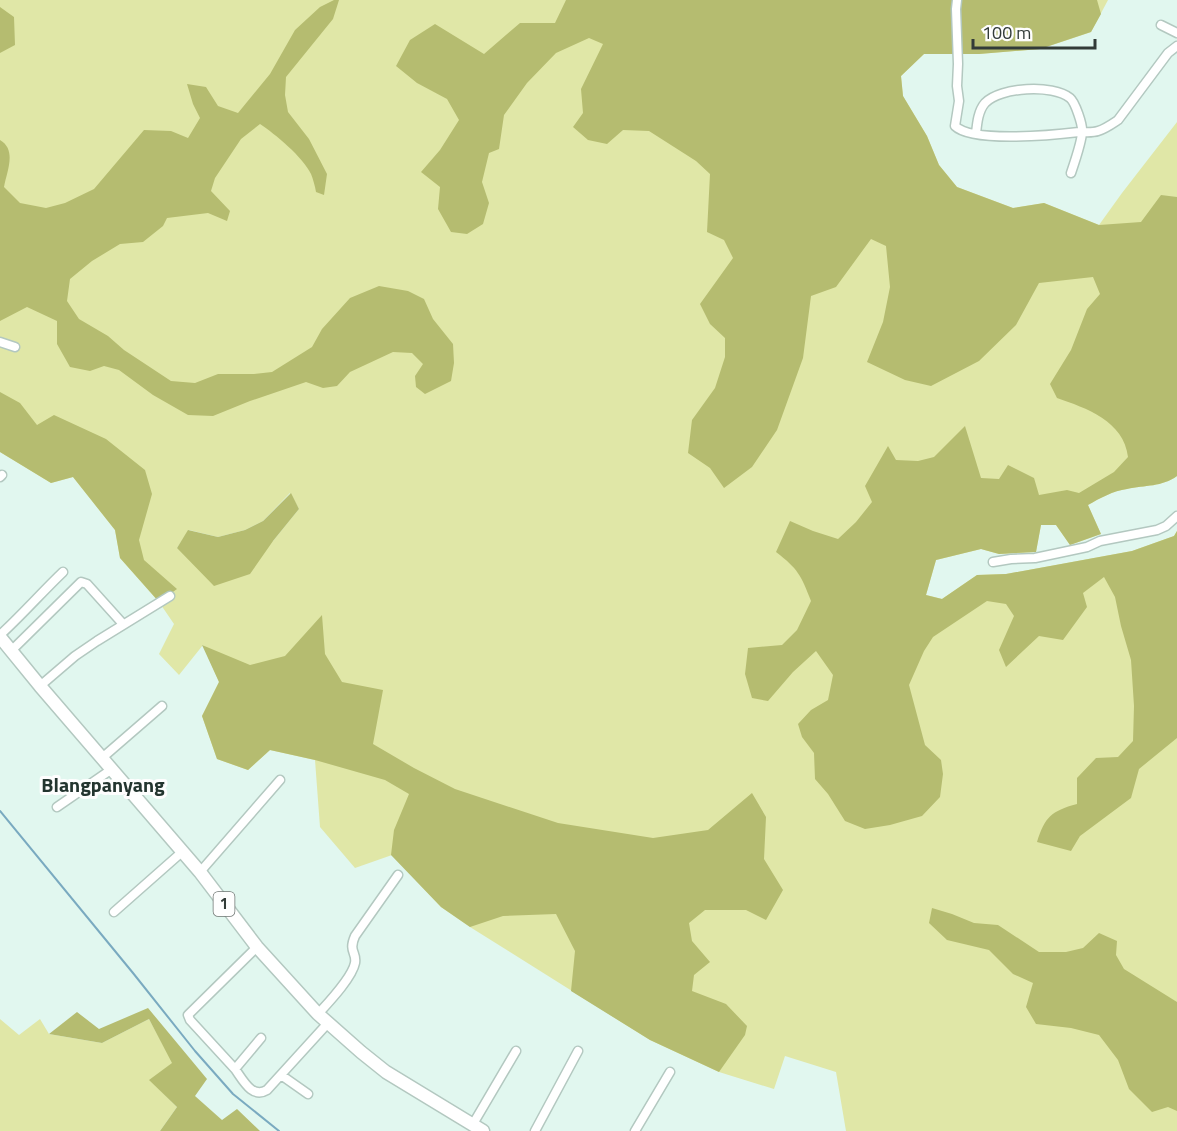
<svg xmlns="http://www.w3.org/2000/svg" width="1177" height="1131" font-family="'Titillium Web',sans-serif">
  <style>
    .green { fill: #e0e7a7; fill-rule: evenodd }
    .forest { fill: #b5bc70 }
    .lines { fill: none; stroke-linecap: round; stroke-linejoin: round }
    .stream { stroke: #7aaac0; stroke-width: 2 }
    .minor-casing { stroke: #b3c8c0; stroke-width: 11 }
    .highway-casing { stroke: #b3c8c0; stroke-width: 15 }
    .minor { stroke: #fff; stroke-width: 8 }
    .highway { stroke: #fff; stroke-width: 12 }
    .labels { text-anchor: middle; stroke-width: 6; stroke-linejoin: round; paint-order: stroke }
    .shield { fill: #fefefe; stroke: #6f7673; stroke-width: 1.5 }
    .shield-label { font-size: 15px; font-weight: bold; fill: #323b38 }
    .quarter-label { font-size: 20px; font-weight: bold; fill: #23352f; stroke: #fefefe }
  </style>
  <rect width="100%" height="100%" fill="#e1f7ef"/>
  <path class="green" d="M0,0H1108L1091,32L1040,49L979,54H924L901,76L903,96L927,136L939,165L957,187L1013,208L1044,203L1099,225L1122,193L1177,122V476C1162,487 1145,485 1127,489C1113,491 1100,498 1088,505L1101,534L1070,545L1056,525H1041L1036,552L999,554L981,549L936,560L926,595L942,599L977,575L1006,574L1132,551L1174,536L1177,531V1131H846L836,1072L785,1056L774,1089L719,1072L650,1040L470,927L441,907L392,855L355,868L320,827L315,760L270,750L248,770L217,759L202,716L219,682L203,645L179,675L159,654L174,624L159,602L120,558L115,530L73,477L51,483L0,452ZM290,493L299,509L273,541L177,548L189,530L218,537L245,530L263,521Z
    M0,1019L19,1035L40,1019L49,1034L102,1043L149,1019L173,1063L150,1080L177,1107L160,1131H0Z"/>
  <path class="forest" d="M334,0H339L333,19L286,77L285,95L288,112L309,139L327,174L324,195L316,192C315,186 313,179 311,174C303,157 275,134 260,124L241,139L215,178L211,191L230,211L227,221L208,213L167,218L163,226L143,242L120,244L92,261L70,279L67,301L79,319L108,336L124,350L171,381L195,383L218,374H254L272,372L312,347L322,329L350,298L379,286L408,291L424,299L433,319L453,344L454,363L451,381L425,394L416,387L415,376L423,364L412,353L393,352L350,372L337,386L323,388L306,382L250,401L213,416L188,415L153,395L119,370L104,366L90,371L70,367L57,344V321L27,307L0,321V140C17,150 7,171 4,187L20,203L46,208L65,203L94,189L144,130L171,131L188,138L200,118L193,104L187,84L206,87L218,106L238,113L270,74L295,30L320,7Z
    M566,0H1097L1101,14L1091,32L1040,49L979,54H924L901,76L903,96L927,136L939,165L957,187L1013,208L1044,203L1099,225L1141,222L1161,195L1177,197V476C1162,487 1145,485 1127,489C1113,491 1100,498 1088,505L1101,534L1070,545L1056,525H1041L1036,552L999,554L981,549L936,560L926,595L942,599L977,575L1006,574L1132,551L1174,536L1177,531V738L1139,769L1131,798L1080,836L1071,851L1037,842C1045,817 1051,811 1077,804V778L1096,758L1118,757L1133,741L1134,706L1131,660L1121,626L1115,597L1104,577L1083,593L1087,607L1063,640L1039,636L1006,667L999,650L1014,616L1006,604L987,601L933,637L924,651L909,685L925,745L941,760L943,774L940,797L922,816L890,825L865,829L845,821L828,794L815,779L814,753L802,737L798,724L811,710L828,700L833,675L816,651L793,672L768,701L752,698L745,674L748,648L782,645L797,630L811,601C801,575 798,569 776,552L790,521L813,531L838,539L856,522L872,502L865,486L888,446L896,460L918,461L934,457L965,426L981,478L999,479L1008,465L1034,478L1039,495L1067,490L1079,493L1114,472L1128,457C1124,421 1086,408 1057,398L1050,384L1071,350L1087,309L1100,294L1093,277L1039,283L1016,325L979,361L931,386L905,380L867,362L883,322L890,287L886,246L871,239L836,287L811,296L803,358L777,430L752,467L724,488L710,468L688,453L692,420L715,388L725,357V338L710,324L700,304L733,258L724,240L707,232L710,174L696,161L649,131L623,130L607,144L588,140L573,127L583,113L581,89L603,44L589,38L556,53L527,83L504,115L499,149L489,153L482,182L489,203L483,224L467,234L451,232L438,209L440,187L421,172L440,150L459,120L447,99L417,83L396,66L410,40L435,24L484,54L520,23H555Z
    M0,7L14,17L15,45L0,53Z
    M0,392L20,403L37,425L54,415L106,439L145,470L152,494L139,540L144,560L177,589L159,602L120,558L115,530L73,477L51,483L0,452Z
    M291,493L299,509L273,541L250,574L214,586L177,548L188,530L218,537L245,530L263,521Z
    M322,615L325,654L342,682L383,690L373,744L414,768L455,789L558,823L653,838L708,830L752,793L766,817L764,859L783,890L766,920L746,910H705L689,923L692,941L710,962L694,975L692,991L726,1004L747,1026L745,1035L719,1072L650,1040L571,991L575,951L556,914L503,916L470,927L441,907L391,855L394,830L409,794L385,780L315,760L270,750L248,770L217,759L202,716L219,682L202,645L250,665L285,656Z
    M932,908L952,914L974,923L998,925L1039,952H1066L1083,948L1099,933L1117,941L1116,955L1124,969L1177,1002V1111L1168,1107L1152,1112L1129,1089L1118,1060L1099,1035L1071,1028L1036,1024L1026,1007L1033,983L1013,974L989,950L947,940L929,923Z
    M148,1008L207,1079L195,1096L222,1120L237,1109L260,1131H160L177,1107L149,1080L172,1063L149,1019L102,1043L49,1034L77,1012L99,1029Z"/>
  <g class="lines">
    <path class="stream" d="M0,811L133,973L195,1051L233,1094L279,1131"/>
    <defs>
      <path id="minor" d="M957,0L956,9L958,64L957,86L959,101L955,126C972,143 1054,135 1079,132C1085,132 1092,133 1098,131C1105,129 1112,124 1118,120L1168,53L1177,46
        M1161,25L1177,33
        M976,134C977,124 978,111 985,103C1000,87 1053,84 1070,98C1075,102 1083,125 1082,132C1082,141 1074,164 1071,173
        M0,342L15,347
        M0,477L2,475
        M993,562L1011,559L1035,558L1087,547L1100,541L1157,530L1166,526L1177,516
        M0,635C22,615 42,592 63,572
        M11,651L81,582L87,584L123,624
        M40,686L75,656L97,641L170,596
        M102,758L162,706
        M57,807L112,769
        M200,872L280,780
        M114,912L182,852
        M318,1014C328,1003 352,978 355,963C357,952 348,952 355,936L398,875
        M261,1038L235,1069C243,1080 252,1099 267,1090L328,1023
        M235,1069L190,1020L188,1015L257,947
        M281,1075L308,1094
        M473,1124L516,1051
        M535,1131L578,1051
        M635,1131L670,1072"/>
      <path id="highway" d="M0,637L40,686L200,872L257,947L318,1014L361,1052L386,1072L483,1131"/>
    </defs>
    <use href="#minor" class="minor-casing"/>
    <use href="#highway" class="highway-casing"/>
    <use href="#minor" class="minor"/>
    <use href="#highway" class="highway"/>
  </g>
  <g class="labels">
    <rect class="shield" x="213.5" y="892" width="21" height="24" rx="4.5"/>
    <g class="shield-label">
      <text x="224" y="909">1</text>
    </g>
    <g class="quarter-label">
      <text x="103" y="792">Blangpanyang</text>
    </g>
  </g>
  <path d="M973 39v9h122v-9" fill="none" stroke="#323b38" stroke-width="3"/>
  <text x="982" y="39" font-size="18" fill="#323b38" stroke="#fefefe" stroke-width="4.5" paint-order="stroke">100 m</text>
</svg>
